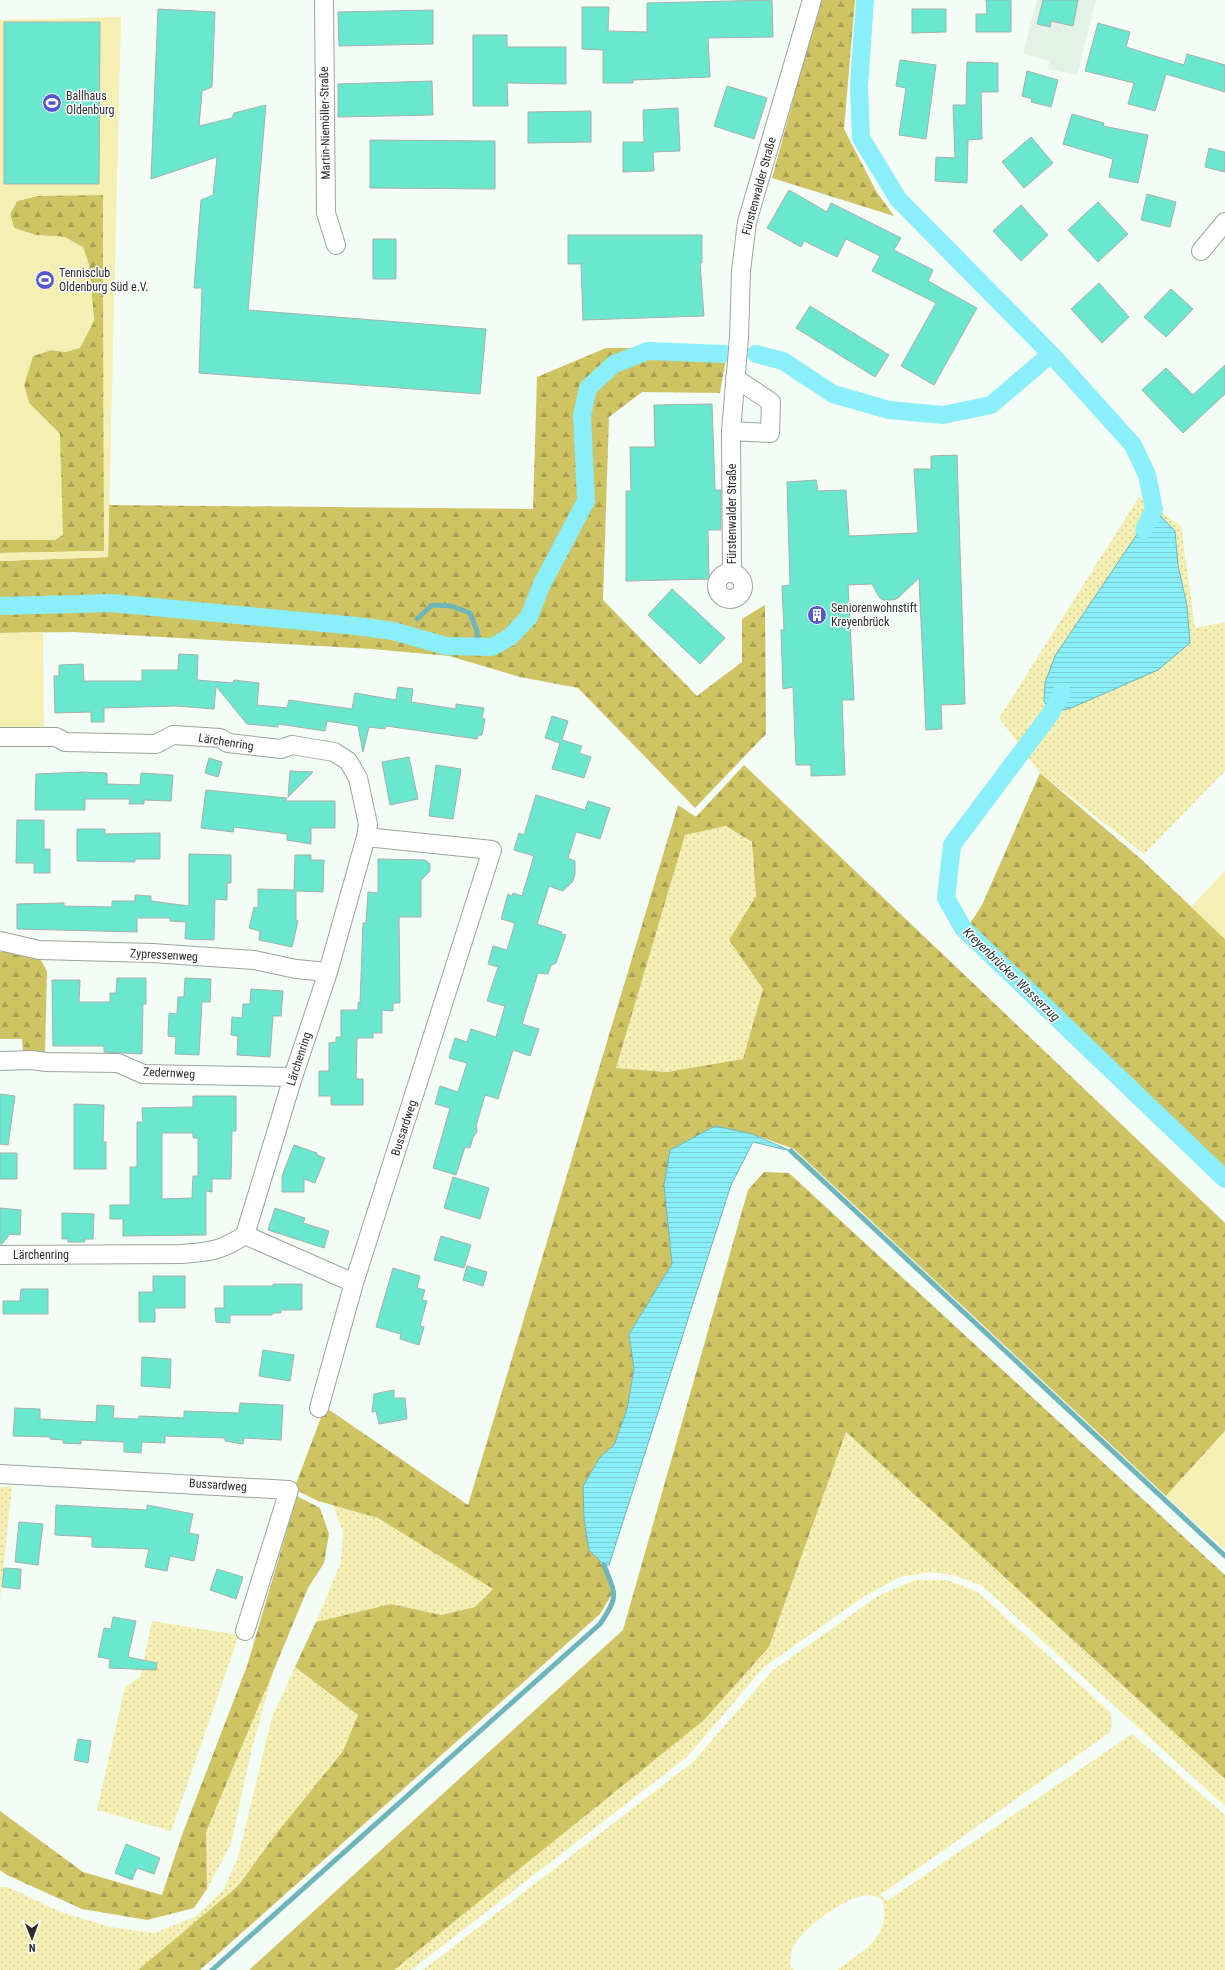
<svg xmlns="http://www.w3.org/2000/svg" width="1225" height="1970" font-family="'Roboto Condensed',sans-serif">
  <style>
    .built { fill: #e3f2e7 }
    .grass { fill: url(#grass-dots) }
    .forest { fill: url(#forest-firs); fill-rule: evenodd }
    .green { fill: #f4efb3; fill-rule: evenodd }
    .water { fill: url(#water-rules); stroke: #6eb5bb }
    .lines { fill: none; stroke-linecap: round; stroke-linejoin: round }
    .stream { stroke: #6eb5bb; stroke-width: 5 }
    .canal { stroke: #8beff9; stroke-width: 18 }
    .building { fill: #69e8cf; stroke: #a6b0ad; fill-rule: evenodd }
    .minor-casing { stroke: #9ca49e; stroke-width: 20 }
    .minor { stroke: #fff; stroke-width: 18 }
    .labels { text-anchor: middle; stroke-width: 3; stroke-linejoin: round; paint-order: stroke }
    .poi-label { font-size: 12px; fill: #2a2d2b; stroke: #fff; text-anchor: start }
    .street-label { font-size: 12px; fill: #2a2d2b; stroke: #fff }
    .water-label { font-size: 13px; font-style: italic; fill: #21393b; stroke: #fff }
  </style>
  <defs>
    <pattern id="grass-dots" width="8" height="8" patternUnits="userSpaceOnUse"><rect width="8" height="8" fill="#f4efb3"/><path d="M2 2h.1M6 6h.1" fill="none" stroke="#d1cd9a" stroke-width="1.8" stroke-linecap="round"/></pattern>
    <pattern id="forest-firs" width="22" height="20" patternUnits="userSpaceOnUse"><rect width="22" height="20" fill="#cfc464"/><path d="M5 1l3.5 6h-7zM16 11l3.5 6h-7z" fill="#a8a053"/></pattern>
    <pattern id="water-rules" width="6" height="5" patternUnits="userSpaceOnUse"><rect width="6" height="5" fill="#8beff9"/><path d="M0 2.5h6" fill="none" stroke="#78cdd6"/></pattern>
  </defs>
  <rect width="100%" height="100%" fill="#f4fcf6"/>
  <path class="built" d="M1037,0H1096L1077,75L1048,69L1049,61L1023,54Z"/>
  <path class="grass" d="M1139,497L1181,526L1195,628L1225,622V771L1144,854L1040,773L999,718Z
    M726,826L752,842L756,896L729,940L763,989L743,1060L667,1072L616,1068L685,835Z
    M846,1432L1225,1779V1806L981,1585L953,1575L930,1572L900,1577L866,1595L764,1667L688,1756L411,1970H393L769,1647Z
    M0,1487H12L0,1599Z
    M333,1505L378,1518L493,1588L475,1607L441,1615L391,1604L316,1622L341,1562L343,1532Z
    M915,1580H946L978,1592L1111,1713L1112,1724L1109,1733L880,1895L887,1901L1132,1734L1225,1815V1970H837C863,1951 893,1936 882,1899C879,1898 874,1895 870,1895C848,1894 799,1930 792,1950C790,1955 791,1961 790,1966L794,1970H423L693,1762L772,1671L878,1596Z
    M152,1621L239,1635L171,1831L97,1810L125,1687L140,1677Z
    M275,1666L251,1752L231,1844L207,1889L205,1833Z
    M295,1667L358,1715L343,1751L276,1834L238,1886L138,1970H0V1887H8L60,1912L111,1927L154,1933L195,1917L224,1889L238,1857L272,1717Z"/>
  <path class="forest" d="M820,0H855L844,129L876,191L894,216L772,178Z
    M82,194L103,195L104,551L0,553V540H55L60,434L29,403L24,385L33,356L51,350L66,352L94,321L89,264L65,237L35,235L14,228L10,214L17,201L38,196Z
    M606,348H728L720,393L642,392L609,417L603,600L697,696L742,662V619L765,605L766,734L695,808L578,688L520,677L449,656L372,649L74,632L0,633V561L108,557L109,505L533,509L537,377Z
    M744,765L1225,1223V1431L1166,1496L794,1149L752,1134L714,1126L664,1185L672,1264L629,1334L634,1369L627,1409L614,1445L600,1457L589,1550L603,1565L612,1594L600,1614L200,1970H138L238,1886L276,1834L343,1751L358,1715L295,1667L316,1622L391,1604L441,1615L475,1607L493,1589L378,1518L318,1501L294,1489L325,1407L468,1505L678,805L696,817ZM726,826L752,842L756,896L729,940L763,989L743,1059L667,1072L616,1068L685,835Z
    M1040,773L1142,860L1225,939V1169L969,925L982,905Z
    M0,952C25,953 35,946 47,971L45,1052H23L22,1039H0Z
    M764,1172L789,1173L1225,1575V1779L846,1432L769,1647L704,1720L394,1970H249L623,1630L748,1190Z
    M297,1496L320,1508L329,1534L324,1563L308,1588L206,1832L207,1889L194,1908L147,1920L82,1909L7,1875L0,1870V1811L83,1872L162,1895L182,1835L247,1666Z"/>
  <path class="green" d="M121,17L108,557L0,561V553L104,551L103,195L38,196L17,201L10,214L14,228L35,235L65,237L83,247L89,264L94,321L80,348L66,352L51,350L33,356L24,385L29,403L60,434L63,535L55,540H0V20ZM4,22H100L99,184H4Z
    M43,632L44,737H0V633Z
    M1225,871V939L1191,907Z
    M1225,1431V1550L1166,1496Z"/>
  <path class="water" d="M1154,509L1175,531L1178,565L1187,606L1190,643L1158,670L1071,708L1051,713L1044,701L1045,683L1055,656Z
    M715,1126L752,1134L791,1151L753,1142L731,1185L609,1565H604L589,1550L584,1519L583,1486L600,1457L614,1445L627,1409L634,1369L629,1334L672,1264L664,1185L670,1150Z"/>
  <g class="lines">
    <path class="stream" d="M417,619L432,605L451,606L470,613L477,631V648
      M791,1151L1225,1556
      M212,1970L600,1624C619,1596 616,1596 604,1565"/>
    <path class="canal" d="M865,0L859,86L861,138L898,199L1051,354L1133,445L1147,475L1154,509L1144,530
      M756,354L783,361L833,394L889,410L943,415L991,405L1051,354
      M0,606L111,603L356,626L393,631L446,646L492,647L510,637L529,617L541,586L586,501L582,415L588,388L614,364L648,351L724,354
      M1062,692L1051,713L952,845L946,898L963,928L1225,1179"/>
  </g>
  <path class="building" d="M772,0L773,37L708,38L710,77L633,80V83H603V50L582,49V7H609L608,31L647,32V3Z
    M986,0H1011V32H976V14H987Z
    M1043,0H1078L1073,26L1051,21L1050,27L1037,24Z
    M158,9L215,12L212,87L202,91L199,126L232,118L234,113L266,105L248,310L486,329L480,394L199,373L202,288H194L201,200L213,195L217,157L151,179Z
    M912,9H946V32L912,33Z
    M433,10V44L339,46L338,12Z
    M4,22H100L99,184H4Z
    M1098,23L1130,32L1126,47L1184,65L1187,54L1225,65V92L1166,74L1155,111L1128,104L1134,83L1085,71Z
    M473,35H507V47H566V84L507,83L508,106H473Z
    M900,60L936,65L926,139L899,135L906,88L896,86Z
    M967,62L998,63V92H981L982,139L968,140L967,183L935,181L936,157L955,158L953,105H966Z
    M1027,71L1058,80L1051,107L1031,102L1032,99L1022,96Z
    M432,81L433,115L338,117V84Z
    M727,86L767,98L754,139L714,126Z
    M678,108L680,151L653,152L654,171L623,172V142H644L643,110Z
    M591,111V142L528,143V112Z
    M1072,114L1104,123L1103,126L1148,135L1138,183L1109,177L1113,159L1063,144Z
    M1031,137L1053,163L1024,188L1002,162Z
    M370,140L495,141V189L370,188Z
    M1209,148L1225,152V172L1205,167Z
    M789,190L827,212L831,203L901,238L894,250L933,270L928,281L977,308L934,385L901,366L936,303L872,271L880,256L846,239L837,257L804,241L801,247L767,228Z
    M1147,194L1176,202L1170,227L1141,220Z
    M1098,202L1128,234L1098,262L1068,230Z
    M1021,205L1048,235L1021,261L993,231Z
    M568,235H702V263H700L704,316L583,320L581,264H568Z
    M373,239H396V279H373Z
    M1099,283L1129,317L1102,343L1071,309Z
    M1171,289L1193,309L1166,337L1144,317Z
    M810,306L889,355L875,377L796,328Z
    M1225,365V394L1183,433L1142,390L1166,368L1193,395Z
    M712,404L715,490H721V530H708L709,579L626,581V491H631L630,447H655L654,405Z
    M957,455L965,704L941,705L942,729L926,730L919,578L898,598L893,600H883L879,597L872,584L848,585L854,700H842L845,775L811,776V765H796L793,687L783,689L781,630H784L782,586L790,585L787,482L816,480L818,491L846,490L849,536L918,533L914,469H931V456Z
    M672,589L725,638L700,664L648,615Z
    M179,654L198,655L197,680L233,683L234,680L259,683L257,705L287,708L289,700L352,709L355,693L396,700L398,687L413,689L411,702L456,709V704L484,708L482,718L485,719L482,735H478L477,739L386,726L385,729L369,727L363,752L358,726L327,721L325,731L278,724V727L247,724L216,686L214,709L176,706L104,708V722H91V712L55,713L54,676H59V665L83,664L84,681H142V670H178Z
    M552,716L568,721L562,740L582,746L579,753L591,757L584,778L552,769L560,743L545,738Z
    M409,757L418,799L390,805L382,762Z
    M209,758L222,762L218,777L205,773Z
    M436,765L461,769L453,819L429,816Z
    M290,771L313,772L288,797Z
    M82,772L107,773V784L140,785L141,773L173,775L171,801L144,800V804H129L130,799H85V810H35L36,774Z
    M206,790L287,798L285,801H335V828H311V844L287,840V834L234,827L233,832L201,828Z
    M536,795L585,810L588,801L610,808L600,839L576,832L568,858L575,861V874L573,881L563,891L549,886L537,924L562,932L561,934L566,935L556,963L551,965L548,974L538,973L522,1024L539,1029L530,1056L513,1050L498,1099L485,1095L476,1126L477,1132L473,1137L470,1148L465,1147L456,1175L433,1168L450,1108L435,1104L440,1086L458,1092L467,1063L449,1058L455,1038L467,1042L471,1029L496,1037L505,1006L487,1001L498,967L488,964L493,946L507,950L515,923L501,919L508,894L512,896L513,893L522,896L534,856L514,850L519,833L524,835Z
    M17,820H44V849H50V873H34V863H16Z
    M77,829H105V834L160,833V859H135V862L77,861Z
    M189,854L231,855V883H227V900L215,899L214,940L185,939L186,922L170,921V918H137V932L17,929V904L64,903V906L112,907V901H135V895L151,896V901L189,906Z
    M295,855H311V860H324L323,892L296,891V920L298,921L292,947L259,940L260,931L249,928L254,907L258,908V889L294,890Z
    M378,859L425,860L430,864V871L421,880V917H399L400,1003H393V1011L382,1010V1033H373V1038H357L356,1079H363V1105H331V1096H319V1071H329V1043L336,1042V1037H341V1010H358V1002L360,1003L363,923H366L368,892L378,893Z
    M117,978H146V1004H143L142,1054L104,1052V1046H53L52,980H80L79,1002H110V993H116Z
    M185,978L211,979L210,1002H202L199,1055L175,1054L176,1037L168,1036L169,1013L177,1014L178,997H184Z
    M251,989L283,991L281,1016H273L270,1057L237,1055L238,1036L231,1035L232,1017L242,1018L243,1004H250Z
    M0,1094L15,1096L8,1145L0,1144Z
    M193,1096H236V1131H232L231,1179H212V1192L206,1191V1235L123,1236V1219H110V1205H130V1167H137V1122H143L142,1108L193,1107ZM162,1133H193V1138H198V1176H193L192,1198L162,1199Z
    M74,1104L104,1105L103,1142H106V1169H74Z
    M294,1145L317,1153V1155L325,1158L315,1183L304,1179V1192H282V1176Z
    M0,1153H17V1179H0Z
    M453,1177L489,1188L480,1219L444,1208Z
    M0,1208L21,1210L20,1235L10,1234L2,1244H0Z
    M275,1208L305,1218L303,1223L329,1231L324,1248L268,1230Z
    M62,1213L94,1214L93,1239H85V1242H68V1239H62Z
    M441,1236L471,1245L464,1268L434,1260Z
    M467,1266L487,1272L483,1286L463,1280Z
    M393,1268L420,1276L417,1288L425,1290L422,1300L427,1301L420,1326L424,1327L419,1345L400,1339L401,1334L376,1327Z
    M153,1276H185V1308H155V1322H139V1292H153Z
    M273,1284H302V1310H281V1313H272V1315H230V1323L216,1322L215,1308H224V1286H273Z
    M21,1289H48V1314H3V1301H20Z
    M263,1350L294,1355L290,1381L259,1376Z
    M142,1357L171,1359L170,1388L141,1386Z
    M394,1390V1398H405L407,1419L379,1424L376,1411L372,1412L374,1394Z
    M240,1403L283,1405L281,1440L244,1438L243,1444L225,1441V1438L165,1436V1443L142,1442L141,1453L124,1452V1442L81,1440V1444L63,1443V1440L50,1439V1437L13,1436L15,1408L40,1409V1419L96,1422L97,1405L114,1406L113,1418L139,1419V1416L184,1418V1411L239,1413Z
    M56,1505L147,1510V1505L193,1514L189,1533L199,1535L194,1561L170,1556L167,1571L145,1567L149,1549L92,1547V1537L55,1535Z
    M19,1522L43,1524L38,1565L15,1562Z
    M4,1568L21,1569L20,1589L2,1587Z
    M217,1569L243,1577L236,1599L210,1590Z
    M113,1617L136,1621L128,1657L157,1663L156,1670L109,1668L110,1659L98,1657L104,1628L111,1629Z
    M78,1739L91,1741L88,1763L74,1760Z
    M126,1844L160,1858L154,1874L137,1868L132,1880L115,1873Z"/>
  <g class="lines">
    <defs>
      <path id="minor" d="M324,0L326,213L336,245
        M1201,251L1225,222
        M731,431L770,433L771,402L735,378
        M717 586a13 13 0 1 1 26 0a13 13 0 1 1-26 0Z
        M732,573L731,431L739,338L741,271L747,222L812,0
        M0,737H56L65,742L156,744L173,735L220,738L228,743L281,749L292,745L334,752L348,761L358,778L368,824L366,837L328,972L293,1077L245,1235C221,1251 209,1252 182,1254L0,1255
        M0,941L39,950L152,953L254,960L296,969L328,972
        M0,1061L31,1060L46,1062L118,1063L143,1074L293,1077
        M245,1235L354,1283
        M319,1408L354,1283L492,850L366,837
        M0,1474L289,1490L245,1631"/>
    </defs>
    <use href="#minor" class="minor-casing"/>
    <use href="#minor" class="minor"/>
  </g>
  <defs>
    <symbol id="stadium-disc" viewBox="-11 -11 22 22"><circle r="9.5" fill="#5856ce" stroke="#fff"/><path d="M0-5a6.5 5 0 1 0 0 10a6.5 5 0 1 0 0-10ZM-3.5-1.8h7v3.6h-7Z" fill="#fff"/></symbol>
    <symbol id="building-disc" viewBox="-11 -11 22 22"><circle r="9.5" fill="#5856ce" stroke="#fff"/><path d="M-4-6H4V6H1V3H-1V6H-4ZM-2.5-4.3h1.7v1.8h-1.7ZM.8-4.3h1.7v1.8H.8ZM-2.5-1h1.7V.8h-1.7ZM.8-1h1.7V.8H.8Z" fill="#fff"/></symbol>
  </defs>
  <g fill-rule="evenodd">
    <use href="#stadium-disc" x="41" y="92" width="22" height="22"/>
    <use href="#stadium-disc" x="34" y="269" width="22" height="22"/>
    <use href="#building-disc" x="806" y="604" width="22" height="22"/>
  </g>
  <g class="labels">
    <g class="poi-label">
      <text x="66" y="100">Ballhaus<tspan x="66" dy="14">Oldenburg</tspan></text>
      <text x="59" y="277">Tennisclub<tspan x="59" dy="14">Oldenburg Süd e.V.</tspan></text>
      <text x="831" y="612">Seniorenwohnstift<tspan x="831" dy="14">Kreyenbrück</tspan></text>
    </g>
    <g class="street-label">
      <text transform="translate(325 123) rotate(-91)" y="4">Martin-Niemöller-Straße</text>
      <text transform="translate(759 186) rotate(-75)" y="4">Fürstenwalder Straße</text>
      <text transform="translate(732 514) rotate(-90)" y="4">Fürstenwalder Straße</text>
      <text transform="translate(226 742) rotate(9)" y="4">Lärchenring</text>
      <text transform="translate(164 955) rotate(3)" y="4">Zypressenweg</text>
      <text transform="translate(299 1059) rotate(-72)" y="4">Lärchenring</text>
      <text transform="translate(169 1073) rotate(3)" y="4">Zedernweg</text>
      <text transform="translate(404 1128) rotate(-72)" y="4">Bussardweg</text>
      <text x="41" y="1259">Lärchenring</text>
      <text transform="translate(218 1485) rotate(4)" y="4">Bussardweg</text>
    </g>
    <g class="water-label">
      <text transform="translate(1012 974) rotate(44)" y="5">Kreyenbrücker Wasserzug</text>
    </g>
  </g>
  <g transform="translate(32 1938) rotate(179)" stroke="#ffffff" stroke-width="3" paint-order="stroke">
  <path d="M0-3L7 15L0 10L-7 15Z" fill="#2a2d2b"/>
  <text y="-6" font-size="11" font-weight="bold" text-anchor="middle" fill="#2a2d2b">N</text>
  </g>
</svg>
